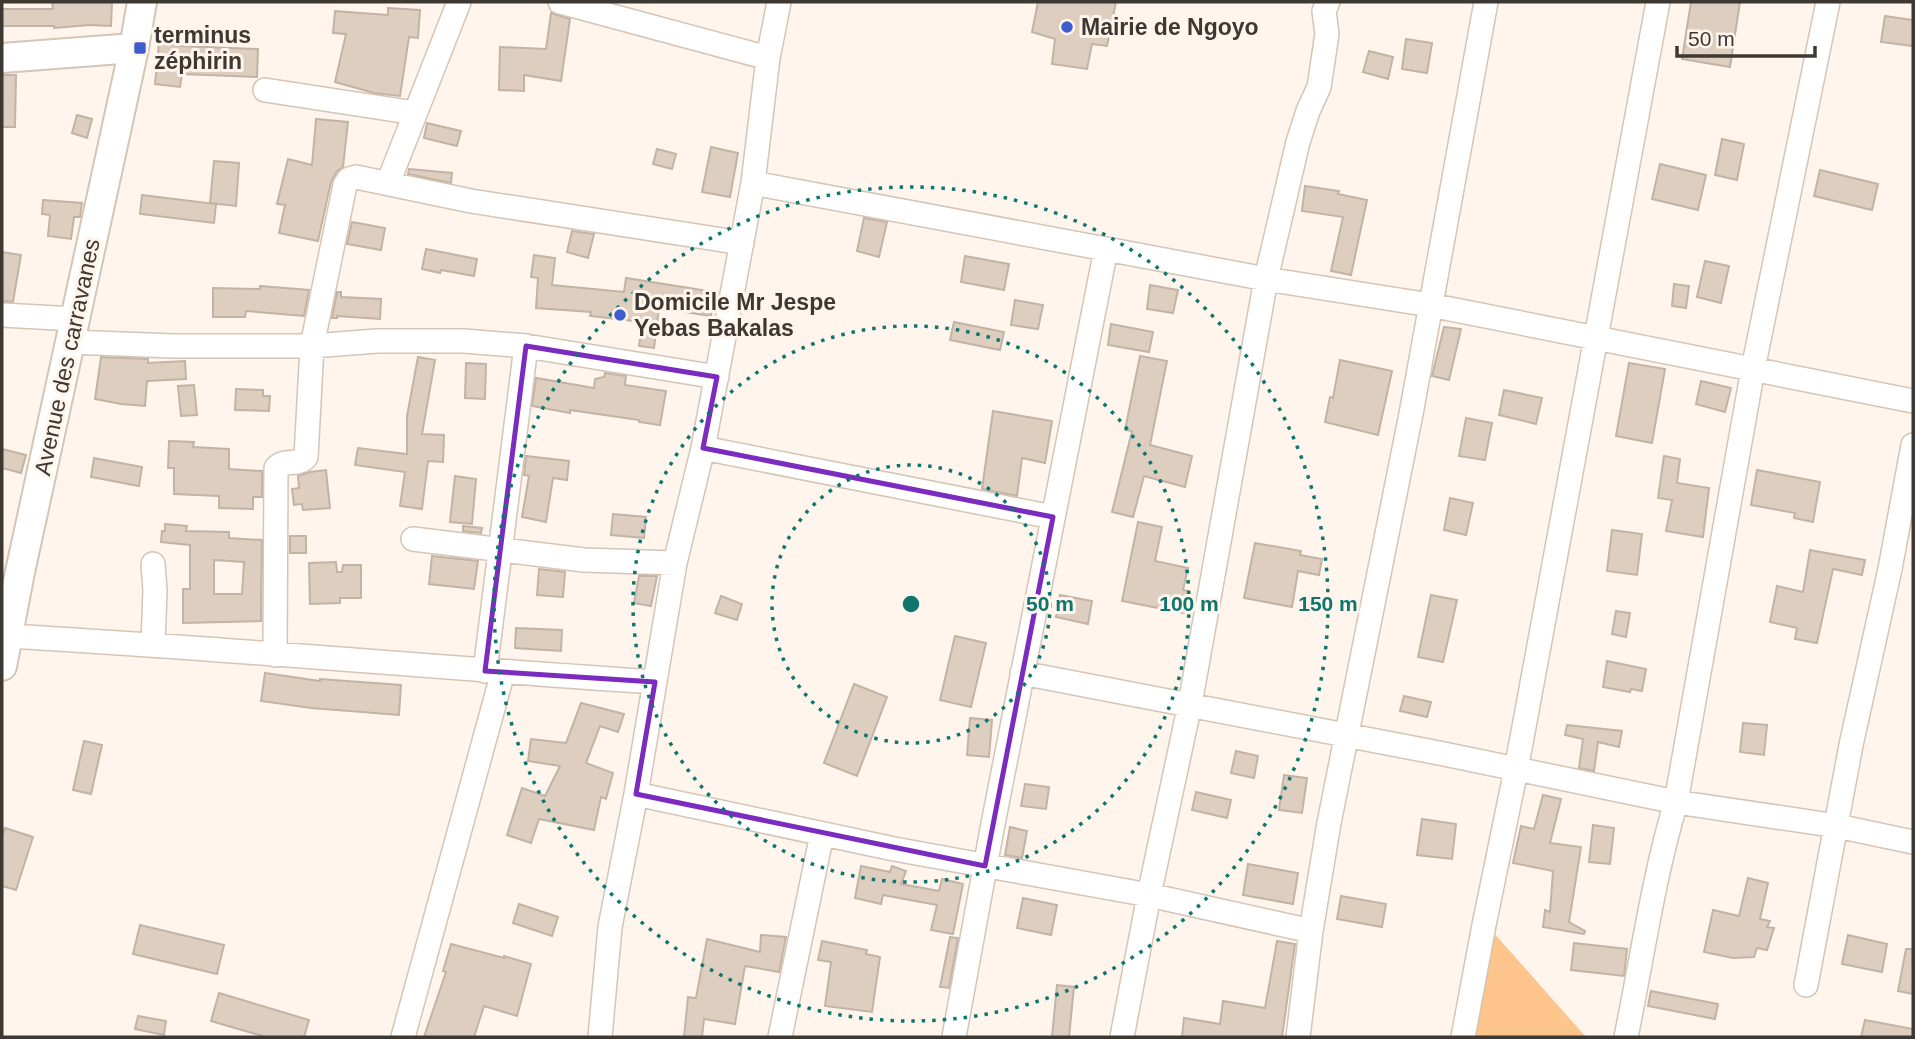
<svg xmlns="http://www.w3.org/2000/svg" width="1915" height="1039" font-family="Arial,sans-serif">
  <style>
    .green { fill: #fdc48b }
    .building { fill: #decec0; stroke: #c2b3a4; stroke-width: 2; fill-rule: evenodd }
    .lines { fill: none; stroke-linecap: round; stroke-linejoin: round }
    .minor-casing { stroke: #d4c5b6; stroke-width: 26 }
    .tertiary-casing { stroke: #d4c5b6; stroke-width: 32 }
    .minor { stroke: #fff; stroke-width: 23 }
    .tertiary { stroke: #fff; stroke-width: 28 }
    .marked { fill: none; stroke: #7b2cbf; stroke-width: 5; stroke-linejoin: round }
    .ring { fill: none; stroke: #0f766e; stroke-width: 3.5; stroke-dasharray: 3.5 7 }
    .poi-dot { fill: #3e5ed0; stroke: #fff5ec; stroke-width: 2.5 }
    .labels { text-anchor: middle; stroke-width: 6; stroke-linejoin: round; paint-order: stroke }
    .poi-label { font-size: 23px; font-weight: bold; fill: #3e3832; stroke: #fff5ec; text-anchor: start }
    .street-label { font-size: 23px; fill: #3e3832; stroke: #fff5ec }
    .centre { fill: #0f766e; stroke: #fff5ec; stroke-width: 3.5 }
    .ring-label { font-size: 21px; text-anchor: middle; font-weight: bold; fill: #0f766e; stroke: #fff5ec; stroke-width: 6; stroke-linejoin: round; paint-order: stroke }
  </style>
  <rect width="100%" height="100%" fill="#fff5ec"/>
  <path class="green" d="M1492,931L1586,1037H1468Z"/>
  <path class="building" d="M52,2H112L111,26L90,25L54,28V26H2V9H53Z
    M1038,2H1116L1107,46L1092,44L1087,69L1052,64L1055,39L1032,32Z
    M1691,2H1740L1730,67L1682,59Z
    M388,8L420,10L418,38L409,37L400,96L374,93L335,82L346,34L333,33L335,11L388,15Z
    M551,13L570,19L561,81L524,75V91L499,90L500,47L546,49Z
    M1885,16L1913,20V46L1881,42Z
    M1406,39L1432,43L1427,73L1402,69Z
    M159,43L181,46L258,49L257,77L182,74L180,87L155,84Z
    M1369,51L1393,57L1388,79L1363,72Z
    M2,75H16L15,127H2Z
    M77,115L92,119L87,138L72,133Z
    M316,119L348,122L343,167L337,171L331,182L318,241L279,233L285,205L277,204L288,159L312,165Z
    M427,123L461,131L457,146L424,138Z
    M1722,139L1744,144L1737,180L1715,175Z
    M711,147L738,153L730,197L702,192Z
    M657,149L676,154L672,169L653,164Z
    M214,161L239,163L236,206L210,203Z
    M1660,164L1706,175L1698,210L1652,199Z
    M409,169L452,173L451,183L408,174Z
    M1820,170L1878,184L1872,210L1814,196Z
    M1305,186L1339,191L1338,194L1367,200L1351,275L1331,271L1343,217L1302,211Z
    M142,195L216,204L214,223L140,214Z
    M43,200L82,203L80,217H74L71,239L48,236L50,215L42,214Z
    M864,218L887,222L879,257L857,251Z
    M352,222L385,228L381,250L347,244Z
    M572,231L594,234L588,258L567,252Z
    M426,249L477,259L474,276L441,270L440,273L422,269Z
    M2,252L21,255L13,302L2,301Z
    M534,255L555,258L552,285L624,292L626,278L715,292L711,316L659,308L654,348L639,346L642,322L590,316L591,312L536,308L538,278L531,277Z
    M965,256L1009,264L1004,290L961,282Z
    M1705,261L1729,266L1721,303L1697,297Z
    M1674,284L1689,286L1686,308L1672,306Z
    M1150,285L1178,290L1173,313L1147,309Z
    M260,286L309,290L304,316L246,311L245,317H213V288L260,289Z
    M337,292H341V297L381,299L380,319L337,316V318H332Z
    M1015,300L1043,305L1038,329L1011,325Z
    M954,322L1004,332L1000,350L950,340Z
    M1111,324L1153,332L1149,352L1108,345Z
    M1444,327L1461,329L1449,380L1432,376Z
    M1140,356L1167,361L1150,445L1192,456L1185,487L1144,476L1133,517L1112,512L1132,431L1125,430Z
    M101,357L148,359V363L185,361L186,379L147,381L145,406L121,404L95,399Z
    M418,357L435,360L422,434L444,435L443,462L428,461L422,509L400,506L405,472L355,465L358,448L407,454V416Z
    M1340,360L1392,371L1378,435L1325,422L1330,397L1333,398Z
    M466,363L486,364L485,399L465,398Z
    M1629,363L1665,369L1652,443L1616,436Z
    M605,373L626,376L625,385L666,391L660,425L639,422V420L570,410V413L532,406L536,378L594,388L595,379L604,377Z
    M1701,381L1731,388L1725,412L1696,404Z
    M194,385L197,415L181,416L178,386Z
    M236,389L263,390V396H270L269,411L235,410Z
    M1504,390L1542,398L1536,424L1499,415Z
    M993,411L1052,421L1045,463L1022,458L1017,496L982,489Z
    M1466,418L1492,423L1485,460L1459,456Z
    M169,441L194,442L193,447L229,449V469L262,471V497H253V509L219,508V496L174,494V468H168Z
    M2,449L26,455L21,473L2,468Z
    M526,456L569,461L567,480L553,478L546,522L522,517L529,476L524,475Z
    M1664,456L1680,459L1677,483L1709,488L1703,537L1666,531L1672,500L1658,498Z
    M94,458L142,467L139,486L91,477Z
    M326,470L330,508L303,510L302,504L294,505L292,489L299,488L298,476L310,472Z
    M1757,470L1820,482L1813,522L1794,518L1795,513L1751,505Z
    M455,476L476,479L472,524L450,522Z
    M1450,498L1473,503L1466,535L1444,530Z
    M613,514L646,517L644,538L611,535Z
    M1138,522L1162,527L1155,561L1188,568L1183,590L1188,591L1184,613L1122,601Z
    M165,524L187,526L186,531L229,532V538L262,540L261,621L183,623V589H190V545L161,542L162,531H165ZM214,560L244,562L242,594H214Z
    M463,526L482,528L481,533L463,531Z
    M1612,530L1642,534L1637,575L1607,571Z
    M290,536H306V553H290Z
    M1255,543L1301,551L1300,555L1322,559L1319,575L1298,571L1292,607L1244,598Z
    M1810,550L1865,560L1862,575L1833,569L1817,643L1795,639L1797,628L1770,622L1777,586L1803,592Z
    M432,556L478,561L474,589L429,584Z
    M336,562L337,572H342L343,565H361V598H340V603L310,604L309,563Z
    M539,569L565,572L563,597L537,595Z
    M639,576H657L651,606L634,603Z
    M1060,595L1092,601L1088,624L1056,617Z
    M1431,595L1457,600L1443,662L1418,657Z
    M721,596L742,604L737,620L715,613Z
    M1616,611L1630,613L1626,637L1612,634Z
    M516,628L562,630L561,651L515,648Z
    M955,636L986,643L971,707L940,700Z
    M1607,661L1646,669L1642,691L1631,689L1630,692L1603,687Z
    M265,673L320,681V679L401,685L399,715L311,708L261,701Z
    M854,684L887,697L857,776L824,763Z
    M1404,696L1431,702L1427,717L1400,711Z
    M581,703L624,714L618,732L600,726L586,763L613,773L606,799L601,797L594,830L539,819L531,843L507,835L522,788L545,796L560,766L528,761L531,739L566,743Z
    M970,718L992,720L989,757L967,755Z
    M1743,723L1767,725L1764,755L1740,752Z
    M1567,725L1622,731L1619,747L1598,742L1594,771L1579,768L1583,739L1565,735Z
    M84,741L102,745L91,794L73,790Z
    M1236,751L1258,756L1254,778L1231,773Z
    M1284,775L1307,778L1302,813L1279,810Z
    M1025,784L1049,787L1046,809L1021,806Z
    M1196,792L1231,800L1227,818L1192,810Z
    M1543,795L1561,799L1550,843L1581,847L1569,922L1585,931L1584,934L1543,927L1545,910L1550,912L1553,871L1513,863L1521,826L1534,829Z
    M1422,819L1456,824L1452,859L1417,855Z
    M1593,825L1614,828L1610,864L1589,862Z
    M1010,827L1027,831L1022,858L1005,855Z
    M5,828L33,837L16,890L2,886V837Z
    M1248,864L1298,873L1293,904L1243,895Z
    M861,866L890,872L892,866L906,871L901,884L939,891L942,879L963,884L953,934L931,930L937,905L883,895L881,904L855,898Z
    M1748,878L1768,883L1760,919L1770,921L1767,927L1774,928L1767,950L1757,948L1754,957L1733,958L1704,952L1713,910L1739,916Z
    M1341,896L1386,904L1382,927L1337,919Z
    M1023,898L1057,905L1051,935L1017,928Z
    M519,904L558,917L552,936L513,923Z
    M140,925L224,945L217,974L133,954Z
    M761,935L786,937L779,972L745,966L735,1024L704,1019L702,1037H684L688,997L696,998L707,939L760,952Z
    M1848,935L1887,944L1882,972L1842,964Z
    M950,937L958,938L949,988L940,987Z
    M822,941L867,950L866,954L880,957L872,1012L825,1006L831,962L818,960Z
    M1277,941L1295,944L1282,1037H1182L1184,1018L1220,1024L1223,1001L1265,1008Z
    M1574,943L1627,949L1624,976L1571,970Z
    M451,944L504,958V956L531,964L517,1016L484,1006L474,1037H424L446,972L443,971Z
    M1906,949H1913V994L1898,991Z
    M1057,985L1074,987L1069,1037H1052Z
    M1651,991L1718,1004L1715,1019L1648,1006Z
    M219,993L309,1020L304,1037H266L211,1021Z
    M138,1016L166,1021L164,1035L135,1029Z
    M1865,1020L1913,1029V1037H1861Z"/>
  <g class="lines">
    <defs>
      <path id="minor" d="M560,2L768,58
        M265,90L415,113
        M388,183L459,2
        M753,183L1266,279L1430,305L1913,401
        M2,315L75,319
        M69,342L173,346H312L377,341H464L526,346L717,377
        M703,448L1053,517
        M413,539L584,560L675,563
        M153,564L155,590L153,644
        M7,636C224,648 439,668 655,682
        M275,655L276,468C284,458 298,467 306,457L312,346L345,185L349,179L356,177L471,201L742,243
        M485,671L526,346
        M1022,673L1439,753L1676,802L1837,826L1913,842
        M636,794L894,849L1149,895L1311,931
        M1806,985L1851,745L1890,569L1913,445
        M403,1037L503,672
        M600,1037L610,927L636,794L675,563L703,448L753,183L768,58L779,2
        M780,1037L822,834
        M954,1037L992,829L1106,249
        M1122,1037L1149,895L1190,704L1266,279L1298,142L1308,111L1319,87L1327,34L1324,11L1328,2
        M1298,1037L1311,931L1329,823L1411,414L1486,2
        M1463,1037L1484,925L1516,770L1658,2
        M1626,1037C1642,959 1653,879 1676,802L1753,369L1828,2"/>
      <path id="tertiary" d="M2,58L134,48
        M2,666L20,572L134,48L142,2"/>
    </defs>
    <use href="#minor" class="minor-casing"/>
    <use href="#tertiary" class="tertiary-casing"/>
    <use href="#minor" class="minor"/>
    <use href="#tertiary" class="tertiary"/>
  </g>
  <path class="marked" d="M526,346L717,377L703,448L1053,517L985,866L636,794L655,682L485,671Z"/>
  <g class="ring">
    <circle cx="911" cy="604" r="139"/>
    <circle cx="911" cy="604" r="278"/>
    <circle cx="911" cy="604" r="417"/>
  </g>
  <g class="poi-dot">
    <circle cx="1067" cy="27" r="7"/>
    <rect x="133" y="41" width="14" height="14" rx="3.5"/>
    <circle cx="620" cy="315" r="7"/>
  </g>
  <g class="labels">
    <g class="poi-label">
      <text x="1081" y="35">Mairie de Ngoyo</text>
      <text x="154" y="43">terminus<tspan x="154" dy="26">zéphirin</tspan></text>
      <text x="634" y="310">Domicile Mr Jespe<tspan x="634" dy="26">Yebas Bakalas</tspan></text>
    </g>
    <g class="street-label">
      <text transform="translate(67 357) rotate(-78)" y="8">Avenue des carravanes</text>
    </g>
  </g>
  <circle cx="911" cy="604" r="10" class="centre"/>
  <g class="ring-label">
    <text x="1050" y="611">50 m</text>
    <text x="1189" y="611">100 m</text>
    <text x="1328" y="611">150 m</text>
  </g>
  <rect width="1915" height="1039" fill="none" stroke="#3e3832" stroke-width="7"/>
  <path d="M1677 46v10h138v-10" fill="none" stroke="#3e3832" stroke-width="3.5"/>
  <text x="1688" y="46" font-size="21" fill="#3e3832" stroke="#fff5ec" stroke-width="5" paint-order="stroke">50 m</text>
</svg>
